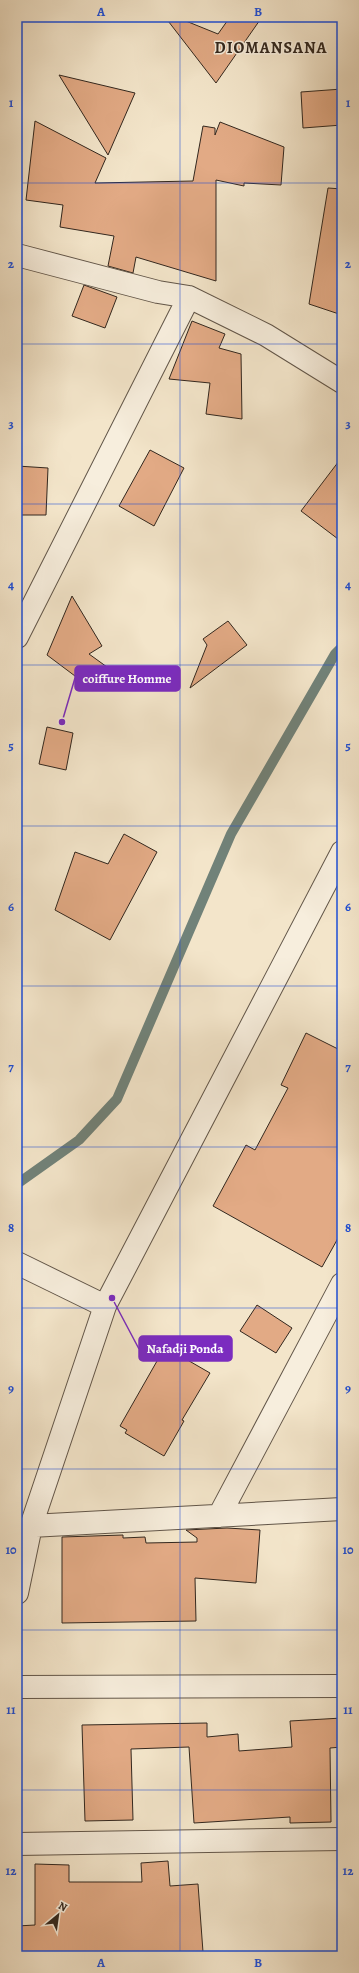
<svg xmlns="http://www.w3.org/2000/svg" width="359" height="1973" font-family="Alegreya,serif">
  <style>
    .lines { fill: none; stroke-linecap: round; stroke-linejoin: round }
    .stream { stroke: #718279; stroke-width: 10 }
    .building { fill: #e2aa85; stroke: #32271e }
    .minor-casing { stroke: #625649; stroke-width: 24 }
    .minor { stroke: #f7eedd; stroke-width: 22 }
    .grid { fill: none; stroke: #1d4ed8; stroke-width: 1; stroke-opacity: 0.55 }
    .labels { text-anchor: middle; stroke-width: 3; stroke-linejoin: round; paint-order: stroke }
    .district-label { font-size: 16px; font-weight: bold; letter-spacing: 1px; fill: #32271e; stroke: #f7eedd }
    .leader { fill: none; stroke: #7b2cbf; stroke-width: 1.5 }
    .callout-dot { fill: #7b2cbf; stroke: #f7eedd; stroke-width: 1.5 }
    .callout { fill: #7b2cbf; stroke: #7b2cbf; stroke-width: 1.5 }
    .callout-label { font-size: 13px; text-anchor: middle; font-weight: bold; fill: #fff }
    .neatline { fill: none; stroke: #1d4ed8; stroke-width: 1.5 }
    .grid-label { font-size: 13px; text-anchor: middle; font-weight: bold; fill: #1d4ed8 }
  </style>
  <rect width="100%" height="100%" fill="#f3e5ca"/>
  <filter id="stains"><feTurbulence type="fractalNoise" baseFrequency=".005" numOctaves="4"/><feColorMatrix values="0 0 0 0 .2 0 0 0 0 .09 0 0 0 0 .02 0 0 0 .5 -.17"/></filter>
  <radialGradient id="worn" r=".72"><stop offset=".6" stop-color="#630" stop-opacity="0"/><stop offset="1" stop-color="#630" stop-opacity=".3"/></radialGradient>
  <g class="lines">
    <path class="stream" d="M17,1184L79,1140L117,1099L231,834L335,654L342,647"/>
  </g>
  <path class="building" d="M165,17H176L218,34L230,17H262L216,83Z
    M59,75L135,93L108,155Z
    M342,89V125L303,128L301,92Z
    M35,121L106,158L95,183L193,181L203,126L215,128V135L220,122L284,147L281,185L244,183V186L216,180V281L136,257L133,273L108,266L114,236L60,227L63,205L26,200Z
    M328,188L342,189V315L309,304Z
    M84,285L117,297L105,328L72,316Z
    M192,321L225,334L219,348L241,354L242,419L206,414L210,383L169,379Z
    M150,450L184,468L154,526L119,506Z
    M342,457V542L301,511Z
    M17,466L48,468L46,515H17Z
    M72,596L102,646L89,654L107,667L91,688L47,655Z
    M228,621L247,645L190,688L207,645L203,639Z
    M47,727L73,733L66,770L39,764Z
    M124,834L157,852L110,940L55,910L75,852L108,864Z
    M306,1033L342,1051V1231L322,1267L213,1206L246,1145L255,1150L288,1088L281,1085Z
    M257,1305L292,1328L276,1353L240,1331Z
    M165,1347L210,1373L182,1420L184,1421L164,1456L125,1433L127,1430L120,1426Z
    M227,1528L260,1530L256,1583L195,1578L196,1621L62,1623V1537L123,1535V1538L145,1537L146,1543L197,1542V1538L186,1530Z
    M342,1718V1747L330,1748L331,1822L290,1823V1817L194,1823L189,1747L131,1749L133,1820L85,1821L82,1725L207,1723V1737L238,1734L239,1751L292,1747L290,1721Z
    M168,1861L170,1886L198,1884L203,1952L147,1956H79V1952L17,1955V1926L35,1925V1864L69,1865V1882H142L141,1863Z"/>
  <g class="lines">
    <defs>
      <path id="minor" d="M17,255L158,292L189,297L266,335L342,382
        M17,637L189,297
        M17,1263L105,1306
        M219,1516L342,1284
        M31,1526L342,1509
        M17,1593L31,1526L105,1306L342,852
        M17,1687L342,1686
        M17,1844L342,1839"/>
    </defs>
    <use href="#minor" class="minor-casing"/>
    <use href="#minor" class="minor"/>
  </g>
  <path class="grid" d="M180,17V1956M17,183H342M17,344H342M17,504H342M17,665H342M17,826H342M17,986H342M17,1147H342M17,1308H342M17,1469H342M17,1630H342M17,1790H342"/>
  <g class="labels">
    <g class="district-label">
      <text x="271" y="53">DIOMANSANA</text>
    </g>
  </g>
  <path class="leader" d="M62 722L75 678M112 1298L139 1349"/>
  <g class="callout-dot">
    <circle cx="62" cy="722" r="4"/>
    <circle cx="112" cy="1298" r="4"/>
  </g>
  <g class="callout">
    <rect x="75" y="666" width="105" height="25" rx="4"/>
    <rect x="139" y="1336" width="93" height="25" rx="4"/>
  </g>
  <g class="callout-label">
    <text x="127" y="683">coiffure Homme</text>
    <text x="185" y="1353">Nafadji Ponda</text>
  </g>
  <rect width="359" height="1973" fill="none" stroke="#f3e5ca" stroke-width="44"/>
  <g transform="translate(58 1915) rotate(29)" stroke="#f7eedd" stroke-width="3" paint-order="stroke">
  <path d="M0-3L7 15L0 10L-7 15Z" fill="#32271e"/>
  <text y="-6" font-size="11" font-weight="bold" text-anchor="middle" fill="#32271e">N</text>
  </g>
  <rect x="22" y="22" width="315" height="1929" class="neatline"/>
  <g class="grid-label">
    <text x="101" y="16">A</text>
    <text x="258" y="16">B</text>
    <text x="11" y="107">1</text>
    <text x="348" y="107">1</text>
    <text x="11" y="268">2</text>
    <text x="348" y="268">2</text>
    <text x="11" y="428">3</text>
    <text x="348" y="428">3</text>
    <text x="11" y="589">4</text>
    <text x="348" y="589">4</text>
    <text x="11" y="750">5</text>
    <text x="348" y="750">5</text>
    <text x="11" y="911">6</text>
    <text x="348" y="911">6</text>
    <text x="11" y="1071">7</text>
    <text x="348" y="1071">7</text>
    <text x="11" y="1232">8</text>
    <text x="348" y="1232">8</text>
    <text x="11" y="1393">9</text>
    <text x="348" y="1393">9</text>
    <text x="11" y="1554">10</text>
    <text x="348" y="1554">10</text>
    <text x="11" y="1714">11</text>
    <text x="348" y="1714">11</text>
    <text x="11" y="1875">12</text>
    <text x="348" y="1875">12</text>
    <text x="101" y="1967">A</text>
    <text x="258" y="1967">B</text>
  </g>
  <rect width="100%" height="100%" filter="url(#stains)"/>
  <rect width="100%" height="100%" fill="url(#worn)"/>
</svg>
